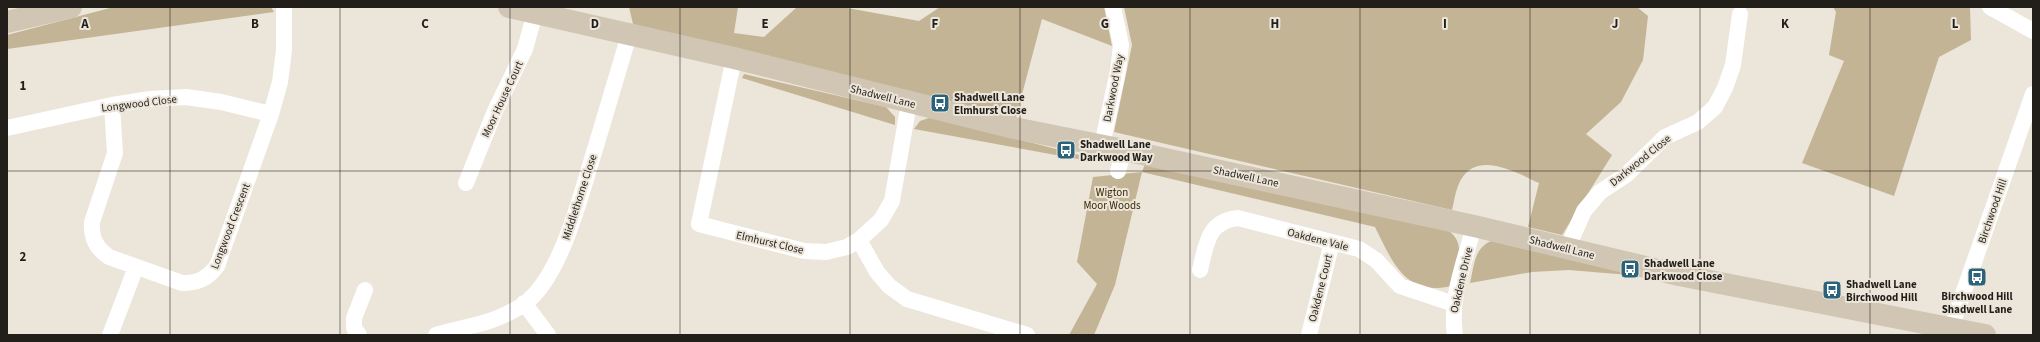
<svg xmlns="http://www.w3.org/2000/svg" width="2040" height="342" font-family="'Source Sans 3',sans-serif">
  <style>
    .green { fill: #c4b496 }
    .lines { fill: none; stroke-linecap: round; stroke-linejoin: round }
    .street { stroke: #fff; stroke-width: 16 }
    .secondary { stroke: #d1c6b3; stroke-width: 22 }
    .grid { fill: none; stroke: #221f1b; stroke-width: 1; stroke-opacity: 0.55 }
    .labels { text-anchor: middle; stroke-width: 4; stroke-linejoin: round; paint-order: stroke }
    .street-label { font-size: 11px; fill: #221f1b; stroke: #ece5d9 }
    .poi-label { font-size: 11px; font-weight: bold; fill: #221f1b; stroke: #ece5d9; text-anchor: start }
    .park-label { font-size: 11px; fill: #382600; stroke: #ece5d9 }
    .grid-label { font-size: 13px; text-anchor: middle; font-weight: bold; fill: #221f1b; stroke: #ece5d9; stroke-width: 4; stroke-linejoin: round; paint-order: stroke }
  </style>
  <rect width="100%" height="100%" fill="#ece5d9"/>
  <path class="green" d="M114,7H271L274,12L7,49V35Z
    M629,7H738L734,33L764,37L797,7H842L919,21L940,7H1104L1112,46L1042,19L1016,117L633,24Z
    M1124,7H1637L1648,16L1643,60L1621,102L1586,134L1612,155L1562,235L1528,227L1539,183C1513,171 1473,148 1458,186C1455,193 1454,202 1452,210L1114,132L1132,45Z
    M1833,7H1970L1971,40L1939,57L1894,196L1802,163L1844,61L1829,55L1836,12Z
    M744,74L886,107L895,117V125L742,78Z
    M929,118L938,119L1095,159L1094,162L914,129L920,121Z
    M1145,164L1448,230C1468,245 1456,265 1451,286C1405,297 1392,261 1375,227L1142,172L1115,285L1094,335H1069L1097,284L1077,262L1093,177L1142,172Z
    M1491,241L1641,276L1569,270L1532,272L1470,283C1474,267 1474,248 1491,241Z"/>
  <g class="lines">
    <path class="street" d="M1990,7L2033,31
      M734,58L699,224L804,251L826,252L847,247L859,240L881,220L892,201L909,103
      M112,105L115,153L92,222C91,238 96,248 109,257L182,283C198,283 207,279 217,266L271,114L280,82L284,50V7
      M7,128L112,105L150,99L186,97L221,102L271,114
      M1102,145L1118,71L1121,45L1113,7
      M1118,171L1124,150
      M466,183L495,111L525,49L535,13
      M859,240L877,272L889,286L907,299L1027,335
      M1567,249L1584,211L1600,192L1626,175L1665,137L1698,122L1715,107L1725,88L1733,65L1740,14
      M1200,270C1206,246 1207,221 1238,218L1359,249L1376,260L1400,286L1454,304
      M524,303L548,335
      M1951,328L2033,94
      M110,335L136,267
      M359,335L354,328V318L365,290
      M436,335C469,325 493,325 524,304C562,277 582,190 596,146C607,109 618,72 629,35
      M1309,335L1332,242
      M1455,335C1449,299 1465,261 1474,226"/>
    <path class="secondary" d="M509,7L734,58L1014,128L1124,150L1474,226L1679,275L1985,335
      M7,22L71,7"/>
  </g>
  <path class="grid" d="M170,7V335M340,7V335M510,7V335M680,7V335M850,7V335M1020,7V335M1190,7V335M1360,7V335M1530,7V335M1700,7V335M1870,7V335M7,171H2033"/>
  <defs>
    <symbol id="bus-square" viewBox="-11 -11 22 22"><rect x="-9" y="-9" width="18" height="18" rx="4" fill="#2b627c" stroke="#ece5d9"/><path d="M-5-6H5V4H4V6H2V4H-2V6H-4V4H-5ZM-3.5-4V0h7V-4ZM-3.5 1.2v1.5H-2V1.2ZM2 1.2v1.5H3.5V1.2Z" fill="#fff"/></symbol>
  </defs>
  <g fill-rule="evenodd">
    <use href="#bus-square" x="929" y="92" width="22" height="22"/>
    <use href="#bus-square" x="1055" y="139" width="22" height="22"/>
    <use href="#bus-square" x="1619" y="258" width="22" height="22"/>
    <use href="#bus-square" x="1966" y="266" width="22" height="22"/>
    <use href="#bus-square" x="1821" y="279" width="22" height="22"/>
  </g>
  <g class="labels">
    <g class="street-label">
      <text transform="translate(1113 88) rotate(-79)" y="4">Darkwood Way</text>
      <text transform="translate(883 96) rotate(14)" y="4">Shadwell Lane</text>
      <text transform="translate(502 99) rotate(-65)" y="4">Moor House Court</text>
      <text transform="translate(139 103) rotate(-7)" y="4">Longwood Close</text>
      <text transform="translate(1640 160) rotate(-39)" y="4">Darkwood Close</text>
      <text transform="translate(1246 176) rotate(12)" y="4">Shadwell Lane</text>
      <text transform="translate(579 197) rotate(-72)" y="4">Middlethorne Close</text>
      <text transform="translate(1992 211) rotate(-71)" y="4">Birchwood Hill</text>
      <text transform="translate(230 226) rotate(-69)" y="4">Longwood Crescent</text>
      <text transform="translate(1318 239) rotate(14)" y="4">Oakdene Vale</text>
      <text transform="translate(770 242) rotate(13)" y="4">Elmhurst Close</text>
      <text transform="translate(1562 247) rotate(14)" y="4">Shadwell Lane</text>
      <text transform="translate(1461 280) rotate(-77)" y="4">Oakdene Drive</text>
      <text transform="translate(1320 288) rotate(-76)" y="4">Oakdene Court</text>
    </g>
    <g class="poi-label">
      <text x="954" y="101">Shadwell Lane<tspan x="954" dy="13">Elmhurst Close</tspan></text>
      <text x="1080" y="148">Shadwell Lane<tspan x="1080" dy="13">Darkwood Way</tspan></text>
      <text x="1644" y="267">Shadwell Lane<tspan x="1644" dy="13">Darkwood Close</tspan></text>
      <text x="1846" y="288">Shadwell Lane<tspan x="1846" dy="13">Birchwood Hill</tspan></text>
      <text x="1977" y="300" text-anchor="middle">Birchwood Hill<tspan x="1977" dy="13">Shadwell Lane</tspan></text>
    </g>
    <g class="park-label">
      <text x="1112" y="196">Wigton<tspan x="1112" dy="13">Moor Woods</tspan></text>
    </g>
  </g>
  <g class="grid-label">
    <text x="85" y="28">A</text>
    <text x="255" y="28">B</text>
    <text x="425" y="28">C</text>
    <text x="595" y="28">D</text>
    <text x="765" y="28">E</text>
    <text x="935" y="28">F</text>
    <text x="1105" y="28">G</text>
    <text x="1275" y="28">H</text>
    <text x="1445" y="28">I</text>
    <text x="1615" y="28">J</text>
    <text x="1785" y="28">K</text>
    <text x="1955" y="28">L</text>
    <text x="23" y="90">1</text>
    <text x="23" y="261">2</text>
  </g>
  <rect width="2040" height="342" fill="none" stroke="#221f1b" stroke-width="16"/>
</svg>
